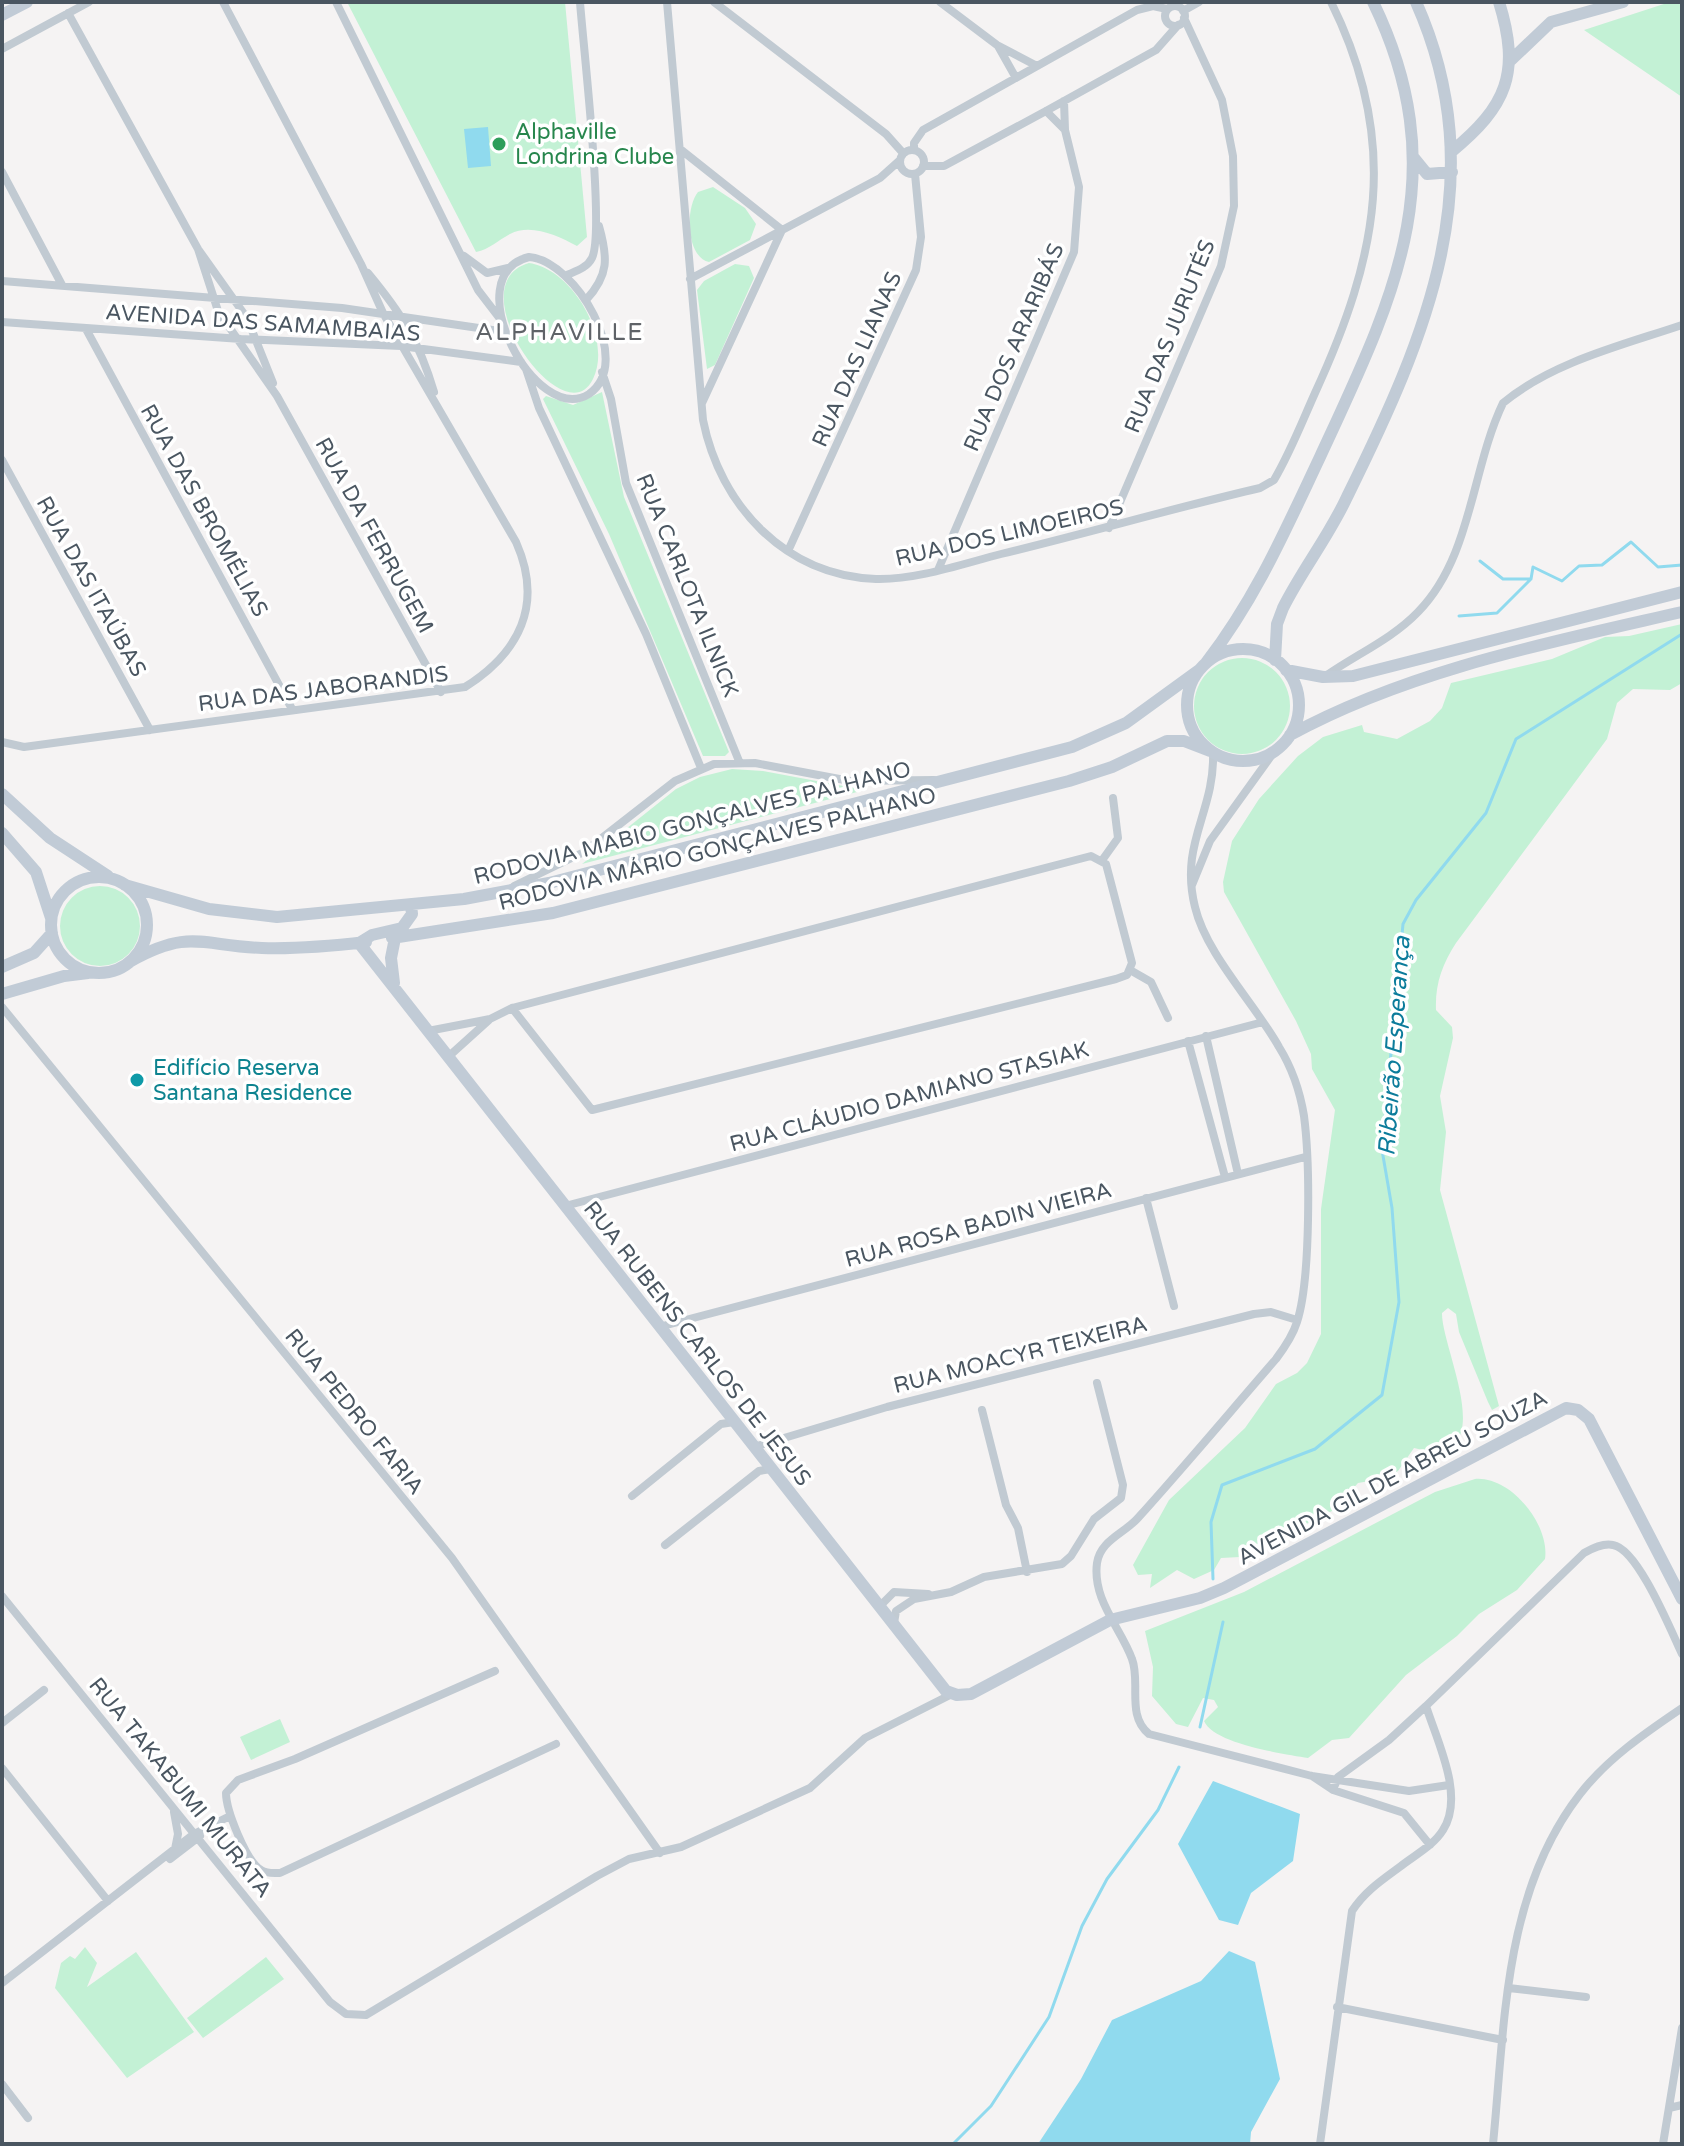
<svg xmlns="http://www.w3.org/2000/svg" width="1684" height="2146" font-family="'Varela Round',sans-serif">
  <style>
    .green { fill: #c3f1d5 }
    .water { fill: #90daee }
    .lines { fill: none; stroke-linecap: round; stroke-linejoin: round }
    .stream { stroke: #90daee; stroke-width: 3 }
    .street { stroke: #c1cad2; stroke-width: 8 }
    .secondary { stroke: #c1cbd6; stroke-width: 12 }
    .leisure-dot { fill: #2e9e5b; stroke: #fff; stroke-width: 3 }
    .culture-dot { fill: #0f9aa8; stroke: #fff; stroke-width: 3 }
    .labels { text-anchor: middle; stroke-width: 7; stroke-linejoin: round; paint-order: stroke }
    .leisure-label { font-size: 22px; fill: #27864d; stroke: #fff; text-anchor: start }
    .street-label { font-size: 22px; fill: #4a5661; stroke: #fff }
    .culture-label { font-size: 22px; fill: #0d838f; stroke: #fff; text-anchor: start }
    .neighbourhood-label { font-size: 24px; letter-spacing: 2px; fill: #5f6368; stroke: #fff }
    .water-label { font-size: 24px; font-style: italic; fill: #0c7c9b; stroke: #fff }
  </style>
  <rect width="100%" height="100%" fill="#f5f3f3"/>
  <path class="green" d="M347,2H565L587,237L577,246C558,236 531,223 510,234C497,241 490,249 476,252Z
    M1670,2H1682V97L1584,30Z
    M713,187L745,208L756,224L750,240L709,262C686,257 685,208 698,192Z
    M529,263C572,269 613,338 593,379C564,439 455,284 529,263Z
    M735,264L749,266L754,278L715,365L707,369L697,290L704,281Z
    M602,392L624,497L729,752L725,756H703L609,534L543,399L546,396L573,405Z
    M1682,624V683L1670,690L1633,689L1617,703L1607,739L1456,943C1442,965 1435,984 1436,1010L1452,1027L1453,1038L1440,1096L1446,1132L1440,1190L1499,1406L1492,1410L1488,1402L1459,1332L1456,1314L1448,1308L1442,1313C1441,1349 1505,1470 1414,1448L1398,1471L1381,1479L1358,1483L1334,1510L1240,1557L1221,1558L1214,1570L1194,1579L1177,1570L1150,1588L1152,1574L1138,1575L1133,1565L1169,1500L1245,1428L1276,1384L1297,1373L1307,1363L1321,1334V1209L1335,1110L1312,1069L1311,1054L1296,1021L1224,892L1223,882L1232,841L1259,799L1298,756L1323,737L1362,725L1364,732L1397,739L1430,721L1442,708L1451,683L1552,659L1605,637L1629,636Z
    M1194 706a48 48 0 1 1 96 0a48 48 0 1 1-96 0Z
    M732,769L763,771L854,788L857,792L582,864L676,789L700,777Z
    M60 926a40 40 0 1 1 80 0a40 40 0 1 1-80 0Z
    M1475,1479C1511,1476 1550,1525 1545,1559L1517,1590L1479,1614L1457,1636L1406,1675L1349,1738L1332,1740L1308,1758C1284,1754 1214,1744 1204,1721L1218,1707L1214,1700L1203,1698L1188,1727L1176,1724L1152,1696L1153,1667L1145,1631L1244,1592L1435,1492Z
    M280,1719L290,1742L251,1760L240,1737Z
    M85,1947L97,1963L87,1987L136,1952L194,2032L127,2078L55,1988L61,1963L70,1956L75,1959Z
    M266,1957L284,1979L203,2038L187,2018Z"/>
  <path class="water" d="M488,127L491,166L468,168L464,129Z
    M1213,1781L1300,1814L1293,1861L1251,1893L1238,1925L1219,1920L1178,1844Z
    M1229,1951L1255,1962L1280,2079L1251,2132L1250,2144H1038L1081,2079L1112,2020L1201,1981Z"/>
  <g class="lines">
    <path class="stream" d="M1480,561L1503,579H1531
      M1459,616L1497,613L1531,579L1533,567L1562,581L1579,566L1602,565L1631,542L1658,567L1682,565
      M1213,1579L1211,1522L1222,1485L1315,1449L1382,1395L1399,1302L1392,1208L1382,1150L1403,924L1416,900L1486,813L1516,739L1682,634
      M1200,1727L1223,1622
      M953,2144L991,2106L1049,2017L1082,1926L1107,1879L1158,1810L1179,1767"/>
    <path class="street" d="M336,2L478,290L501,320
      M667,2L703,420C720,505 785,576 876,579C917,580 962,564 1001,554C1088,533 1174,508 1260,488L1274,480C1290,453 1302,422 1315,393C1378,256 1401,143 1331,2
      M714,2L886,134L903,153
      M940,2L997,45L1037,66
      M1165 16a10 10 0 1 1 20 0a10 10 0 1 1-20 0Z
      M1183,11L1199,2
      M68,13L198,249L247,318L273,383
      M998,46L1016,78
      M2,49L89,2
      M1046,111L1064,129
      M680,149L782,230
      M900 162a12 12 0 1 1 24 0a12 12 0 1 1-24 0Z
      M914,150V143L923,130L1137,10L1153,6L1167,9
      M923,166H944L1046,111L1156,50L1178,25
      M2,172L62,285
      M198,249L218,311L277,396L441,692
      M464,256L487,273L508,268
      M529,257C576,261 635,362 589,394C536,428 455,275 529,257Z
      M368,273C402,314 419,341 434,392
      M567,275C576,271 587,268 592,258C605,231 583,44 580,2
      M690,279L880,178L899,161
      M2,281L342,308L506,332
      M586,300C609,275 608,258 599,226
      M2,322L241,339L401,346L521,362
      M86,329L292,709
      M526,369L539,408L646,634L701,768
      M602,372L611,399L626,483L739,761
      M702,403L782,230
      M2,460L150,730
      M1109,528L1221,266L1234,206L1233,156L1222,100L1184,18
      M788,551L916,270L921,237L915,174
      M938,570L1074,252L1079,187L1065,130L1064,101
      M1327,675C1357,654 1392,639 1418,612C1472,557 1471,470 1503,403C1552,362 1623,345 1682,325
      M2,742L24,747L465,687C519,653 544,605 516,542L383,313L361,264L223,2
      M1213,753C1215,812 1179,843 1195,907C1206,954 1255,1004 1279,1047C1292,1068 1300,1091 1304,1116C1310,1162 1311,1279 1297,1322C1293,1335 1285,1347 1276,1359C1230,1412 1184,1467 1137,1519C1123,1534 1100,1541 1097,1563C1092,1600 1121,1628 1132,1659C1141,1682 1126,1716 1149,1734L1312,1776L1409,1791L1449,1785
      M1103,859L1118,838L1113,798
      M1192,885L1210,841L1274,752
      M514,886L584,852L675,781L714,764L755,763L850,781L934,780
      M1130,970L1151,982L1168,1018
      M2,1007L452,1558L660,1853
      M428,1031L490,1019L512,1008L1091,856L1106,864L1132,963L1127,975L1116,979L592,1110L512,1008
      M1206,1036L1238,1174
      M1188,1041L1225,1177
      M448,1057L489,1020
      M1146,1198L1174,1306
      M565,1206L1263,1022
      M659,1327L1305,1157
      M982,1410L1006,1505L1018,1528L1027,1572
      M754,1447L887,1407L1254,1314L1271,1312L1297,1320
      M632,1496L721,1424L734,1422
      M665,1545L759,1471L771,1469
      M2,1596L330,2002L346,2014L366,2015L597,1876L629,1859L681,1847L810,1788L865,1738L952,1694
      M880,1606L894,1592L928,1594
      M894,1623L896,1611L914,1599L951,1592L984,1577L1062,1564L1071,1556L1094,1519L1121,1498L1123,1485L1097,1383
      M495,1671L295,1759L238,1780L226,1793C226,1810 246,1861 261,1870C267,1874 273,1873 280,1873L556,1744
      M2,1723L44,1690
      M2,1768L108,1901
      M1312,1776L1333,1790L1404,1813L1430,1845
      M1333,1790L1338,1777L1389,1740L1426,1706
      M174,1812L178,1834L175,1849
      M170,1859L200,1836
      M2,1983L194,1834L230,1816
      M1509,1988L1586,1997
      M1337,2007L1503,2040
      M2,2084L28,2118
      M1669,2108L1682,2105
      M1320,2144L1352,1911C1365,1891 1382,1880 1401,1866C1415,1855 1434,1845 1443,1830C1465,1796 1437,1741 1426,1706L1584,1553C1593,1548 1603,1543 1613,1545C1638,1549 1671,1631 1682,1654
      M1493,2144C1505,2025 1503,1893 1580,1794C1607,1759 1645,1733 1682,1708
      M1663,2144L1682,2028"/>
    <path class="secondary" d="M2,15L27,2
      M1510,61L1551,22L1623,2
      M1451,152C1507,106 1521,73 1499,2
      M1414,158L1427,174L1452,172
      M1187 705a56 56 0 1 1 112 0a56 56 0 1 1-112 0Z
      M1275,660L1277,624L1283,608C1302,570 1329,536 1347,497C1426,337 1495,179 1416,2
      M1206,663C1256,598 1285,531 1320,457C1393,299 1457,175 1373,2
      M1286,670L1323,677L1353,676L1682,592
      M1290,735C1409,670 1551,642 1682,612
      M2,794L50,838L108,876
      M2,833L36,872L51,918
      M51 925a48 48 0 1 1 96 0a48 48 0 1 1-96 0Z
      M125,885L209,909L277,917L464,899L549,883L1072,747L1126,723L1199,670
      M411,905L412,914L402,928L372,935L359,943L946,1691L957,1695L971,1694L1110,1620L1200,1598L1224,1588L1566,1408L1578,1410L1589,1419L1682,1599
      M392,938L553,913L1069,781L1112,767L1167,741H1184L1210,751
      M131,961C190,928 202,946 262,948C296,949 332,946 366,942
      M2,967L34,953L52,933
      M394,983L391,958L395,938
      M2,994L64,976L88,973"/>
  </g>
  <circle class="leisure-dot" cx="499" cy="144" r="8"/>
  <circle class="culture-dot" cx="137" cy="1080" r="8"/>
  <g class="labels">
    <g class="leisure-label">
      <text x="515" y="139">Alphaville<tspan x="515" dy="25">Londrina Clube</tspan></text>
    </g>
    <g class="street-label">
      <text transform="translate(263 322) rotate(4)" y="8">AVENIDA DAS SAMAMBAIAS</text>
      <text transform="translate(1169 336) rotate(-68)" y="8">RUA DAS JURUTÉS</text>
      <text transform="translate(1013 347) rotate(-67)" y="8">RUA DOS ARARIBÁS</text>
      <text transform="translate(856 359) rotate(-66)" y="8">RUA DAS LIANAS</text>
      <text transform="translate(205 510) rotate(61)" y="8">RUA DAS BROMÉLIAS</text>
      <text transform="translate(1009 532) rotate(-13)" y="8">RUA DOS LIMOEIROS</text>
      <text transform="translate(375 535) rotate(61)" y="8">RUA DA FERRUGEM</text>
      <text transform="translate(688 585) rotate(68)" y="8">RUA CARLOTA ILNICK</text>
      <text transform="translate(92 586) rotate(61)" y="8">RUA DAS ITAÚBAS</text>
      <text transform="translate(323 688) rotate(-7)" y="8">RUA DAS JABORANDIS</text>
      <text transform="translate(692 822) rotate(-14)" y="8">RODOVIA MABIO GONÇALVES PALHANO</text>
      <text transform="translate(717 848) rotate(-14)" y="8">RODOVIA MÁRIO GONÇALVES PALHANO</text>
      <text transform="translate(909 1096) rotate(-15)" y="8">RUA CLÁUDIO DAMIANO STASIAK</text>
      <text transform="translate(978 1224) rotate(-15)" y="8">RUA ROSA BADIN VIEIRA</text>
      <text transform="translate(698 1343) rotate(52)" y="8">RUA RUBENS CARLOS DE JESUS</text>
      <text transform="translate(1020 1354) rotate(-14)" y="8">RUA MOACYR TEIXEIRA</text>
      <text transform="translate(355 1411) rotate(51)" y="8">RUA PEDRO FARIA</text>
      <text transform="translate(1392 1477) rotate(-28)" y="8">AVENIDA GIL DE ABREU SOUZA</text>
      <text transform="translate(181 1787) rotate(51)" y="8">RUA TAKABUMI MURATA</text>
    </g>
    <g class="culture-label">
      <text x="153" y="1075">Edifício Reserva<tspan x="153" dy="25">Santana Residence</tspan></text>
    </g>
    <g class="neighbourhood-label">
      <text x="560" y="340">ALPHAVILLE</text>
    </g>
    <g class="water-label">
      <text transform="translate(1394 1046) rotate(-86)" y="8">Ribeirão Esperança</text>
    </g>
  </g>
  <rect width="1684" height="2146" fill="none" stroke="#4a5661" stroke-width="8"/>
</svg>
